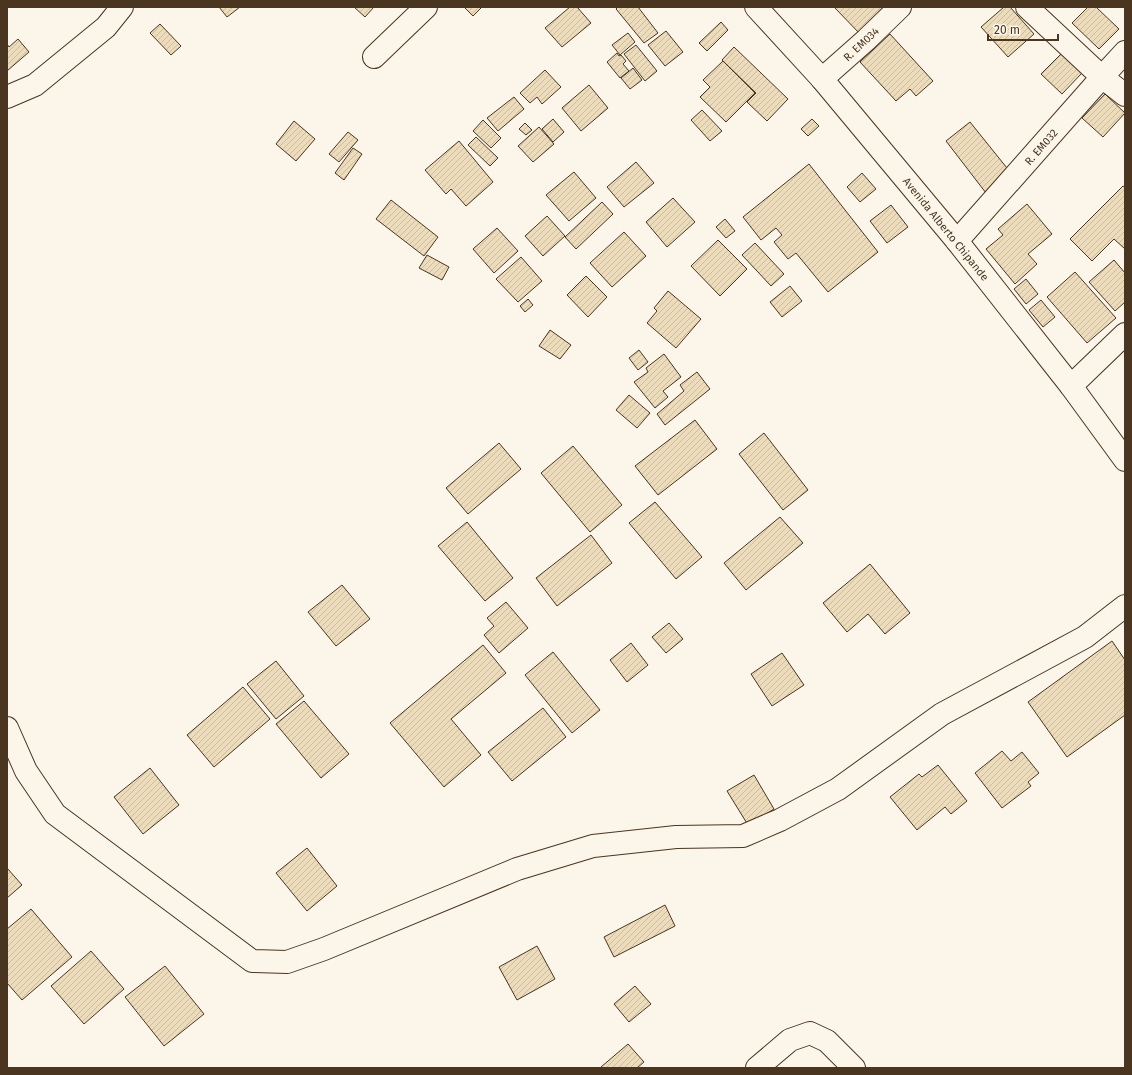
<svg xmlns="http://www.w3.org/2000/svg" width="1132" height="1075" font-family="'Fira Sans',sans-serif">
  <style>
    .building { fill: url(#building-hatch); stroke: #4a3520 }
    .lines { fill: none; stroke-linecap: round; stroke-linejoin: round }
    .minor-casing { stroke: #4a3520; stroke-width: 24 }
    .major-casing { stroke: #4a3520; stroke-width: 24 }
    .minor { stroke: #fbf6e9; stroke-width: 22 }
    .major { stroke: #fbf6e9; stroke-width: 22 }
    .labels { text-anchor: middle; stroke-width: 3; stroke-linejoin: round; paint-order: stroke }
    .street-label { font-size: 11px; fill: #4a3520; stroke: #fbf6e9 }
  </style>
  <defs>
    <pattern id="building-hatch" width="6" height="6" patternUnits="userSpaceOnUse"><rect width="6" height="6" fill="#ecdcbc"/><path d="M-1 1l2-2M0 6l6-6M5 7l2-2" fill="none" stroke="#ccbda1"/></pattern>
  </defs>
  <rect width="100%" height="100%" fill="#fbf6e9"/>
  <path class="building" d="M219,7H240L227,17Z
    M354,7H374L365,17Z
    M464,7H482L473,16Z
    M570,7H577L591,23L562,47L545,28Z
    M618,7H638L658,33L644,43L616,9Z
    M834,7H892L862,36Z
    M1004,7H1010L1034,34L1008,57L981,27Z
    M1088,7H1096L1119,29L1099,49L1072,23Z
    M721,22L728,30L707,51L699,43Z
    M160,24L181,46L171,55L150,33Z
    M666,31L683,52L665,66L648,45Z
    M628,33L635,42L620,55L612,45Z
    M890,34L933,81L916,96L910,89L896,101L860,62Z
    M18,39L29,52L7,71V44L9,47Z
    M636,45L657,71L645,81L624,54Z
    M734,47L788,99L767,121L747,102L756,93L722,60Z
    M617,53L619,56L621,55L626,61L623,64L629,71L620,78L607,62Z
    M1061,54L1082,73L1062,94L1041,74Z
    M723,61L755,93L726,122L700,97L710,87L703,80Z
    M633,68L642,80L630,89L621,78Z
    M545,70L561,87L542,104L537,97L530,103L520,93Z
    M589,85L608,108L581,131L562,108Z
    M1105,94L1125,113L1103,137L1082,118Z
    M514,97L524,109L498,131L487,118Z
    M702,110L722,131L710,141L691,120Z
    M553,119L564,132L553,142L542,129Z
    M812,119L819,126L808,136L801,129Z
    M483,120L501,138L491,148L473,131Z
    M294,121L315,139L296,161L276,144Z
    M970,122L1011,173L986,193L946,141Z
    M525,123L532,130L526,135L519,129Z
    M539,127L554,144L533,162L518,146Z
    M348,132L358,140L339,162L329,154Z
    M476,137L498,158L490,166L468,145Z
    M459,141L493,182L466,206L451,189L446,194L425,170Z
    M353,148L362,154L344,180L335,173Z
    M636,162L654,183L624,207L607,187Z
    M809,164L878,252L828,292L796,253L788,259L774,242L782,235L776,228L761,240L743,217Z
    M574,172L596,198L569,221L546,195Z
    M862,173L876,189L860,202L847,187Z
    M1123,186L1125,187V249L1114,239L1092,261L1070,239Z
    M673,198L695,222L667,247L646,222Z
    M391,200L438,237L424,256L376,219Z
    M602,202L613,214L576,249L565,237Z
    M1027,204L1052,234L1028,254L1037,264L1015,284L986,249L1003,235L998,229Z
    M891,205L908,227L887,243L870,221Z
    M547,216L565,236L543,256L525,236Z
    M725,219L735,231L726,238L716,227Z
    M497,228L518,251L494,273L473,249Z
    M624,232L646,256L612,287L590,263Z
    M718,240L747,269L720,296L691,266Z
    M755,243L784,274L771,286L742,255Z
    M427,255L449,267L442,280L419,268Z
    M521,257L542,281L518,302L496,279Z
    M1114,260L1125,273V302L1115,311L1089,282Z
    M1075,272L1116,318L1087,343L1047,297Z
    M586,276L607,297L588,317L567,295Z
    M1026,279L1038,294L1026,304L1014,289Z
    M790,286L802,301L782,317L770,302Z
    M668,291L701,319L676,348L647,323L657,311L654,308Z
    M528,299L533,305L525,312L520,306Z
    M1041,300L1055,317L1043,327L1029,310Z
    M550,330L571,345L560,359L539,346Z
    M639,350L648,362L638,370L629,358Z
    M664,354L681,377L663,391L668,397L655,408L634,382L648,372L646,368Z
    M697,372L710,389L665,425L657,414L684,391L680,385Z
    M629,395L650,413L637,428L616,410Z
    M695,420L717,449L658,495L635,466Z
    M764,433L808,490L783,510L739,454Z
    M499,443L521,469L468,514L446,488Z
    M573,446L622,505L590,532L541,473Z
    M655,502L702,557L676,579L629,523Z
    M780,517L803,543L746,590L724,563Z
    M467,522L513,578L485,601L438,546Z
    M591,535L612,563L557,606L536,578Z
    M870,564L910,613L885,634L868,614L847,632L823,603Z
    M342,585L370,619L336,646L308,612Z
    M506,602L528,628L499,653L484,635L494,626L487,618Z
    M669,623L683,639L666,653L652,637Z
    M1112,641L1125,660V715L1067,757L1028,702Z
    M631,643L648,665L627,682L610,660Z
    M483,645L506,673L451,719L481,755L444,787L390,723Z
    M553,652L600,710L572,733L525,675Z
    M782,653L804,685L772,706L751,674Z
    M276,661L304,696L276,719L247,684Z
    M243,687L270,719L214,767L187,735Z
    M304,701L349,754L321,778L276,724Z
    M543,708L566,737L512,781L488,752Z
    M1002,751L1011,761L1022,752L1039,773L1028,782L1031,786L1002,808L975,773Z
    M938,765L967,801L951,814L945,807L917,830L890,797L919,774L922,777Z
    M150,768L179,805L143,834L114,797Z
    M754,775L774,809L748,825L727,791Z
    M307,848L337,886L307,911L276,873Z
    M7,868L22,885L7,898Z
    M665,905L675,926L614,957L604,937Z
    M31,909L72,957L22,1000L7,983V929Z
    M537,946L555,979L517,1000L499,967Z
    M91,951L124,989L84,1024L51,986Z
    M165,966L204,1014L164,1046L125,997Z
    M635,986L651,1004L629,1022L614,1004Z
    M628,1044L644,1062L637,1068H602L601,1067Z"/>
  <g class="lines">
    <defs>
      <path id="minor" d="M1027,7L1102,77L1125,95
        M374,57L426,7
        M822,79L866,40L900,7
        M7,97L35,85L106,27L122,7
        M957,241L1102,77L1125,52
        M1071,386L1125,334
        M7,728L26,771L55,814L252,961L287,962L324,949L517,869L593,846L676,837L743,836L780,820L838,789L942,714L1085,637L1125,606
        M757,1068L790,1040L810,1033L827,1041L854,1068"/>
      <path id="major" d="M756,7L822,79L957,241L1071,386L1125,460"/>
    </defs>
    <use href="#minor" class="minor-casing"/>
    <use href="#major" class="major-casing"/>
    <use href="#minor" class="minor"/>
    <use href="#major" class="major"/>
  </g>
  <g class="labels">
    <g class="street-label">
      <text transform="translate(861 44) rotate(-43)" y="4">R. EM034</text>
      <text transform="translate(1041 147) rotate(-49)" y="4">R. EM032</text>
      <text transform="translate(946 229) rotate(51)" y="4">Avenida Alberto Chipande</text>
    </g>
  </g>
  <rect width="1132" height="1075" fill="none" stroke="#4a3520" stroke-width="16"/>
  <path d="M988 34v6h70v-6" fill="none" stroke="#4a3520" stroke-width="2"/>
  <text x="994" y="34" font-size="12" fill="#4a3520" stroke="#fbf6e9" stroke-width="3" paint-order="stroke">20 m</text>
</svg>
